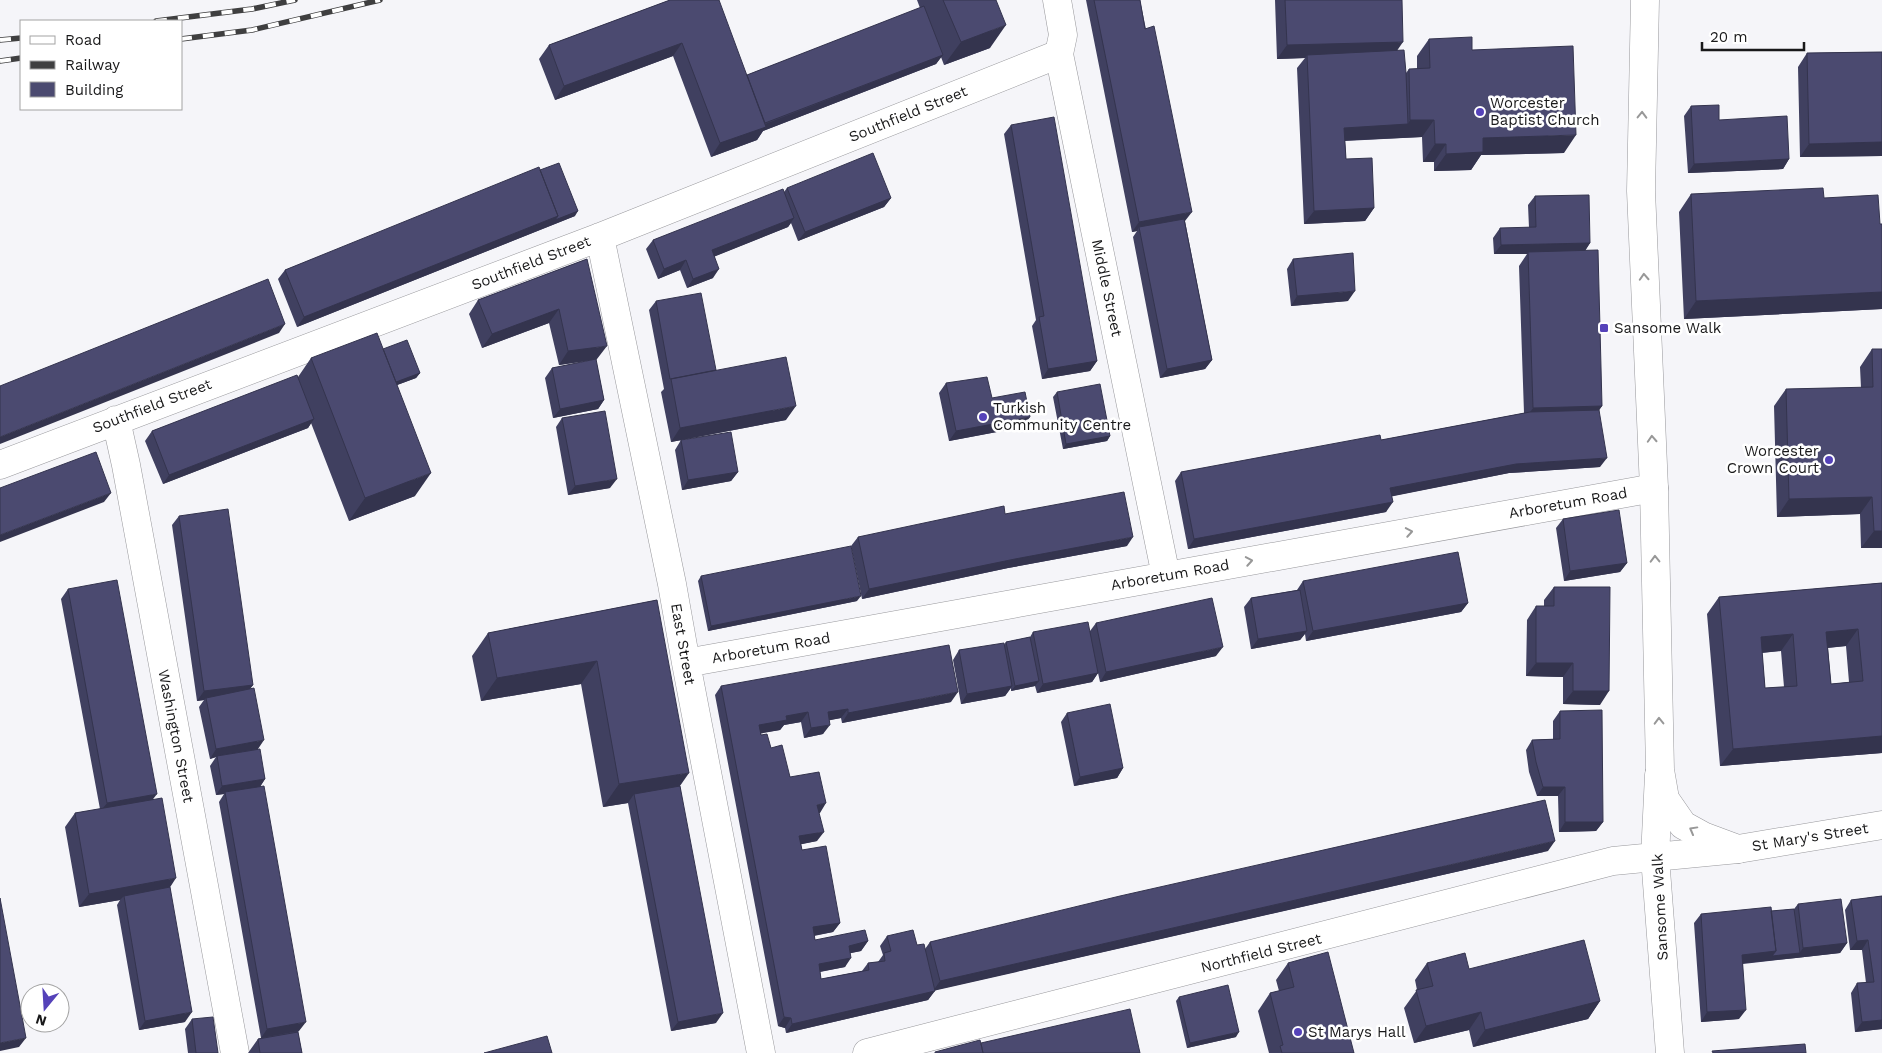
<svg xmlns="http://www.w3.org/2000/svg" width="1882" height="1053" font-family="'Work Sans',sans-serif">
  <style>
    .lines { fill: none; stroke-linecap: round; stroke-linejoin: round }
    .street-casing { stroke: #98989c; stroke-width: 29 }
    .primary-casing { stroke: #98989c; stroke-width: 29 }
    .street { stroke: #fff; stroke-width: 28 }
    .primary { stroke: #fff; stroke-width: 28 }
    .rail-casing { stroke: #3f3f40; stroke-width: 5.5 }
    .rail { stroke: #fff; stroke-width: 4; stroke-dasharray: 11; stroke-linecap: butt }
    .wall { fill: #404060; fill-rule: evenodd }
    .shaded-wall { fill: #34344e }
    .building { fill: #4b4a70; stroke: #34344e; fill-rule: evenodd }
    .oneway { stroke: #989898 }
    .poi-dot { fill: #5542b9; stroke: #fff; stroke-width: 2 }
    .labels { text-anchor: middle; stroke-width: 5; stroke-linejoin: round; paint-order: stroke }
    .poi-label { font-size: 15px; fill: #19191a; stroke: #fff; text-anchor: start }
    .street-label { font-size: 15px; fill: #19191a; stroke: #fff }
  </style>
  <rect width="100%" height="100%" fill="#f5f5f9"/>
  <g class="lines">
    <defs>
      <path id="street" d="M1057,0L1063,35L1059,54L1166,576
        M600,237L672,584L686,663L761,1053
        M116,420L126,465L235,1053
        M0,465L600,237L1059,54
        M686,663L1654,488
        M1659,775L1655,857L1670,1053
        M867,1053L1613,861L1738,849"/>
      <path id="primary" d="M1645,0L1641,191L1654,488L1660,770L1665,799L1683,825L1703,836L1738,849L1882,825"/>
    </defs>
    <use href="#street" class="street-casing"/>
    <use href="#primary" class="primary-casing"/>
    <use href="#street" class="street"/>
    <use href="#primary" class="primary"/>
    <defs>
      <path id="rail" d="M156,21L252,9L295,0
        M181,39L252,30L380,0
        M0,40L21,38
        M0,61L21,58"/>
    </defs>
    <use href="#rail" class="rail-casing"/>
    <use href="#rail" class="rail"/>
  </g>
  <path class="wall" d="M670,0L747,75L920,8L917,0H996L990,48L944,65L941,57L936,64L763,131L757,140L711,157L673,56L555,100L539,59L549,45Z
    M1086,0H1140L1185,221L1212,360L1205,369L1160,378L1133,237L1137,231L1132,232Z
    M1275,0H1402L1397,51L1406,73L1409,69H1417V56L1429,39L1472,50L1564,153L1481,155L1471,170L1434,171V162H1423L1422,137L1345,141L1346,159L1374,208L1365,221L1304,224L1297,68L1305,58L1277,59Z
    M1882,52V156L1800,157L1798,67L1807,53Z
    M1691,106L1789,159L1783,169L1688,173L1684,116Z
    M1011,125L1097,361L1090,371L1042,379L1032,326L1036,320L1004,134Z
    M540,170L575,216L297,327L278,279L285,270Z
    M787,188L891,198L884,207L798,241L791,223L788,227L715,256L713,278L687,288L680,270L658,279L646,249L653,240L784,192Z
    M1691,194L1824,198L1880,224H1882V309L1684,319L1679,212Z
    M1535,196L1590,243L1585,251L1602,406L1599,410L1600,467L1509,473L1392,496L1386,512L1188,549L1175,481L1181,472L1381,440L1524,413L1519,266L1527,254H1494L1493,238L1500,228H1529L1528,205Z
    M587,259L597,359L596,360L604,400L598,409L553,418L545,378L552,368L595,360L559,365L549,323L482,348L469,314L478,300Z
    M1293,259L1348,301L1291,306L1287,269Z
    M656,301L716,370L786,420L671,442L661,392L664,389L649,310Z
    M383,349L420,373L416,378L397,385L415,496L349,521L311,423L308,428L163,484L145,441L152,431L298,377L311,358Z
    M1872,349H1882V548H1861L1860,514L1777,517L1774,406L1786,389L1861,388L1860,367Z
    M946,383L992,398L1023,427L949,441L939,393Z
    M1057,392L1110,436L1107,441L1063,449L1053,397Z
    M562,418L610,488L568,495L556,427Z
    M681,440L738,472L731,481L682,490L675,450Z
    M1005,514L1127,546L1008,568L862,599L851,546L858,537Z
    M179,516L253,685L250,689L258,749L265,779L260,787L299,1031L298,1032L302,1053H248L258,1039L261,1038L219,802L224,794L216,795L210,766L216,757L210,759L199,707L204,700L197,701L172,525Z
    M1563,519L1627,563L1620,572L1564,581L1556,528Z
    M701,576L857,601L708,631L698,581Z
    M1303,581L1468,603L1461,612L1306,641L1305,634L1300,640L1251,649L1244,607L1251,598L1297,590Z
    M1882,583V753L1720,766L1707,614L1719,597ZM1846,646L1849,682L1831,684L1828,648ZM1781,651L1784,687L1765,688L1762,653Z
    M1554,587L1600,705L1563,704V677L1526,676L1527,620L1536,606H1544V600Z
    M68,589L153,799L170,887L185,1022L139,1030L117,905L120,900L79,907L65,827L75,813L100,809L61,599Z
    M657,600L680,786L716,1023L671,1031L628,803L603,807L581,684L481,701L472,656L488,633Z
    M1096,623L1216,656L1100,682L1098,673L1092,682L1037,693L1035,686L1011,691V688L1005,696L961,704L953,660L959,650L1004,645L1006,642L1030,637L1033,632L1090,631Z
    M721,686L951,702L842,723L841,718L829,720L823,734L804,738L801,722L784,725L780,730L761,733V735L771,748L790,777L820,813H819L817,841L801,844L802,850L840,923L833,932L814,936L815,940L868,941L861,951L850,953L845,967L820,972L821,979L862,971L868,963L878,962L883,955L880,946L887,936L925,949L930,942L1548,851L935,990L928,1000L786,1033L785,1028L778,1026L715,695Z
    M1560,711L1603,822L1596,831L1559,832L1558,796H1537L1529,772L1526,750L1532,740L1553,739V721Z
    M1067,713L1123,768L1117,778L1074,786L1061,722Z
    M1882,896V1029L1855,1032L1851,993L1857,983H1866L1862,950H1850L1845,910L1851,900Z
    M1798,904L1847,943L1840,953L1743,964L1739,1019L1701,1022L1694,923L1701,914L1771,911L1794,909Z
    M1288,963L1354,1053H1269L1258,1011L1270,993L1279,991L1276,980Z
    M1427,963L1469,969L1600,1001L1588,1019L1473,1047L1469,1030L1414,1043L1404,1008L1417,990L1415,980Z
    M1179,997L1236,1037L1187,1048L1176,1001Z
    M192,1019L218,1053H188L185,1029Z"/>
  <path class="shaded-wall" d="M1006,25L990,48L944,65L961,42Z
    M1403,42L1394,55H1307L1305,58L1277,59L1287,45Z
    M682,43L673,56L555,100L564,86Z
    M943,55L936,64L763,131L757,140L711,157L720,143L765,124Z
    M1410,120H1434L1422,137L1335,141L1344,128L1408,124Z
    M1576,135L1564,153L1481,155L1471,170L1434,171L1446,154L1483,138Z
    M1882,142V156L1800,157L1809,144Z
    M1435,144H1446L1434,162H1423Z
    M1789,159L1783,169L1688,173L1694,164Z
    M891,198L884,207L798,241L805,232Z
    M1374,208L1365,221L1304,224L1314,211Z
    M578,211L575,216L297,327L304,317L558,216Z
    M1192,212L1185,221L1140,230L1139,227L1137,231L1132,232L1139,222Z
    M794,218L788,227L706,260L712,250Z
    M1590,243L1584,252H1528L1527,254H1494L1501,245Z
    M686,260L680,270L658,279L664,269Z
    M719,269L713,278L687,288L693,279Z
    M1355,291L1348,301L1291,306L1297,296Z
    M1882,292V309L1684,319L1696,301Z
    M559,309L549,323L482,348L492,334Z
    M285,324L279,333L0,444V437Z
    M607,346L597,359L559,365L568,351Z
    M1212,360L1205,369L1160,378L1167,369Z
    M1097,361L1090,371L1042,379L1048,369Z
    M420,373L416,378L381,391L384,386Z
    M604,400L598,409L553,418L560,409Z
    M796,406L786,420L671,442L680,428Z
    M1602,406L1593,419L1524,421L1533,408Z
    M1030,417L1023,427L949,441L956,431Z
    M314,419L308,428L163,484L169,475Z
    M1110,436L1107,441L1063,449L1066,444Z
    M1607,458L1600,467L1509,473L1384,498L1390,488L1516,464Z
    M738,472L731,481L682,490L688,480Z
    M431,473L415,496L349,521L365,498Z
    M617,479L610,488L568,495L575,486Z
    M111,493L104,502L0,542V535Z
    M1872,497L1860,514L1777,517L1789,499Z
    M1393,502L1386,512L1188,549L1194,539Z
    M1874,531H1882V548H1861Z
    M1133,537L1127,546L1008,568L862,599L869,589L1015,559Z
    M1627,563L1620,572L1564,581L1570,571Z
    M861,596L857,601L708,631L711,626Z
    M1468,603L1461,612L1306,641L1313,631Z
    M1858,629L1846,646L1814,649L1826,632Z
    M1307,631L1300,640L1251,649L1258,639Z
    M1793,634L1781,651L1748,654L1761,637Z
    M1223,647L1216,656L1100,682L1106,672Z
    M597,661L581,684L481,701L497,678Z
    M1536,663H1573L1563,677L1526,676Z
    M1098,673L1092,682L1037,693L1043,684Z
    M1039,681L1035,686L1011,691L1015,686Z
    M253,685L246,694L206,698L204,700L197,701L204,691Z
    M1012,686L1005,696L961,704L967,694Z
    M1573,691H1609L1600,705L1563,704Z
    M958,692L951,702L842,723L848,713Z
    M848,709L841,718L821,722L828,712Z
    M808,712L801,722L784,725L780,730L753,735L759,725L786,716Z
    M830,725L823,734L804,738L811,728Z
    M1882,736V753L1720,766L1733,749Z
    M264,740L258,749L217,756L216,757L210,759L216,749Z
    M1123,768L1117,778L1074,786L1080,777Z
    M689,773L673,796L634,794L628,803L603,807L619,784Z
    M265,779L259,788L225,792L224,794L216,795L222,786Z
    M1543,787H1565L1558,796H1537Z
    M157,794L150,803L100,812L107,803Z
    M826,803L820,813L811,815L817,805Z
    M1565,822H1603L1596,831L1559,832Z
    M824,832L817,841L793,846L799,836Z
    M1555,841L1548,851L933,991L940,981Z
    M176,878L167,892L124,896L120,900L79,907L89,894Z
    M840,923L833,932L806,937L813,927Z
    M1868,940L1862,950H1850L1857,941Z
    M868,941L861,951L842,955L849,946Z
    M1847,943L1840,953L1796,958L1803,948Z
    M1776,951L1800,953L1796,958L1736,964L1742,955Z
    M851,958L845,967L813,973L819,964Z
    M935,991L928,1000L786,1033L792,1024Z
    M1600,1001L1588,1019L1473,1047L1485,1030Z
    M1746,1010L1739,1019L1701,1022L1707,1012Z
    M192,1012L185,1022L139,1030L145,1021Z
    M1481,1012L1469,1030L1414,1043L1426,1026Z
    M723,1013L716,1023L671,1031L678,1022Z
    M784,1017L791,1018L785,1028L778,1026Z
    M1882,1020V1029L1855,1032L1862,1022Z
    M306,1022L299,1031L261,1038L267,1029Z
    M1239,1032L1236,1037L1187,1048L1190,1043Z
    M26,1038L19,1047L0,1051V1043Z"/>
  <path class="building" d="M670,0H719L766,127L720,143L682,43L564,86L549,45Z
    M943,0H996L1006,25L961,42Z
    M1094,0H1140L1145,29L1154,26L1192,212L1139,222Z
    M1285,0H1402L1403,42L1287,45Z
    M924,6L943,55L765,123L747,75Z
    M1472,37V50L1573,46L1576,135L1483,138V152L1446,154V144H1435L1434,120H1410L1409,69L1430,68L1429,39Z
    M1404,50L1406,73L1408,124L1344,128L1346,159L1372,158L1374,208L1314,211L1307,55Z
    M1882,52V142L1809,144L1807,53Z
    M1719,105V120L1787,116L1789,159L1694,164L1691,106Z
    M1054,117L1097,361L1048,369L1039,317L1044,316L1011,125Z
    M873,153L891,198L805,232L787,188Z
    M559,163L578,211L555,220L558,216L540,170Z
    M539,167L558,216L304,317L285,270Z
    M1823,188L1824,198L1878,195L1880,224H1882V292L1696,301L1691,194Z
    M783,189L794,218L712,250L719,269L693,279L686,260L664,269L653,240Z
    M1589,195L1590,243L1501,245L1500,228L1536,227L1535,196Z
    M1184,219L1212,360L1167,369L1139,227Z
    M1598,250L1602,406L1533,408L1528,252Z
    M1353,253L1355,291L1297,296L1293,259Z
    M587,259L607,346L568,351L559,309L492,334L478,300Z
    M268,279L285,324L0,437V386Z
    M701,293L716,370L670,379L656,301Z
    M377,333L431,473L365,498L311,358Z
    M407,340L420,373L396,382L383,349Z
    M1872,349H1882V531H1874L1872,497L1789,499L1786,389L1873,387Z
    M786,357L796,406L680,428L671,379Z
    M596,359L604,400L560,409L552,368Z
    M297,375L314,419L169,475L152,431Z
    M987,377L992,398L1025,392L1030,417L956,431L946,383Z
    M1100,384L1110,436L1066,444L1057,392Z
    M1599,410L1607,458L1516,464L1390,488L1393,502L1194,539L1181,472L1380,435L1381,440L1530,412Z
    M605,411L617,479L575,486L562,418Z
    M731,432L738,472L688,480L681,440Z
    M96,452L111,493L0,535V488Z
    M1124,492L1133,537L1015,559L869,589L858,537L1004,506L1005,514Z
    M228,509L253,685L204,691L179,516Z
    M1619,510L1627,563L1570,571L1563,519Z
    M851,546L861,596L711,626L701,576Z
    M1458,552L1468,603L1313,631L1303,581Z
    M117,580L157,794L107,803L68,589Z
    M1882,583V736L1733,749L1719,597ZM1858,629L1863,681L1831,684L1826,632ZM1793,634L1797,686L1765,688L1761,637Z
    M1554,587H1610L1609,691H1573V663H1536V606H1554Z
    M1300,590L1307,631L1258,639L1251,598Z
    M1212,598L1223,647L1106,672L1096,623Z
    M657,600L689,773L619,784L597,661L497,678L488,633Z
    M1088,622L1098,673L1043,684L1033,632Z
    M1030,637L1039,681L1015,686L1006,642Z
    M1004,643L1012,686L967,694L959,650Z
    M949,645L958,692L848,713V709L828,712L830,725L811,728L808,712L786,716L787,720L759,725L761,735L767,734L771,748L782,745L790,777L819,772L826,803L817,805L824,832L799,836L802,850L826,846L840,923L813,927L815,940L865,930L868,941L849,946L851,958L819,964L821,979L869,970L868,963L885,961L884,953L891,951L887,936L913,930L917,945L924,944L935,991L792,1024L791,1018L784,1017L721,686Z
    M254,688L264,740L216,749L206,698Z
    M1110,704L1123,768L1080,777L1067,713Z
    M1602,710L1603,822H1565V787H1543L1536,762L1532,740L1560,739V711Z
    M260,749L265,779L222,786L217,756Z
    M264,786L306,1022L267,1029L225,792Z
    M680,786L723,1013L678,1022L634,794Z
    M162,798L176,878L89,894L75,813Z
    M1545,800L1555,841L940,981L930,942L1120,896Z
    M170,887L192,1012L145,1021L124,896Z
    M1882,896V1020L1862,1022L1857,983L1874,982L1868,940L1857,941L1851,900Z
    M0,898L26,1038L0,1043Z
    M1841,899L1847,943L1803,948L1798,904Z
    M1771,907L1776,951L1742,955L1746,1010L1707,1012L1701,914Z
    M1794,909L1800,953L1772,956L1776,951L1771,911Z
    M1584,940L1600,1001L1485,1030L1481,1012L1426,1026L1416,990L1433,986L1427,963L1465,953L1469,969Z
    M1328,952L1354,1053H1282L1280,1046L1283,1045L1270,993L1294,987L1288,963Z
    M1228,985L1239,1032L1190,1043L1179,997Z
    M1130,1009L1140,1053H983L981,1043Z
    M213,1017L218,1053H196L192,1019Z
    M298,1032L302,1053H260L258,1039Z
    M547,1036L552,1053H484Z
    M980,1040L983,1053H935V1052Z
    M1805,1044L1806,1053H1713L1712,1051Z"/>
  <defs><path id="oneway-chevron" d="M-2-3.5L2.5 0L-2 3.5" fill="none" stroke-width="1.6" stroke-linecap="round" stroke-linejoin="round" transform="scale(1.25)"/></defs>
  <g class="oneway">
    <use href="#oneway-chevron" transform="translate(1642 115) rotate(-89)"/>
    <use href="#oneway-chevron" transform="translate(1644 277) rotate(-93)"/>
    <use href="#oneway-chevron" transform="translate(1652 439) rotate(-93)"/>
    <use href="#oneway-chevron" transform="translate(1409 532) rotate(-10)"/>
    <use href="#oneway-chevron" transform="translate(1655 559) rotate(-91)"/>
    <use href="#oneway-chevron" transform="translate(1249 561) rotate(-10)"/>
    <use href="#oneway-chevron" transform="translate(1659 721) rotate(-91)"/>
    <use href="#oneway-chevron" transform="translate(1693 830) rotate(-151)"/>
  </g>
  <g class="poi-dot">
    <circle cx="1480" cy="112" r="5"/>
    <rect x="1599" y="323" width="10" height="10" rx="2.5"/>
    <circle cx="983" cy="417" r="5"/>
    <circle cx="1829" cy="460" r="5"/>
    <circle cx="1298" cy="1032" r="5"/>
  </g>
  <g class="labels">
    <g class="poi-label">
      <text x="1490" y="108">Worcester<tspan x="1490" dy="17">Baptist Church</tspan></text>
      <text x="1614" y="333">Sansome Walk</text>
      <text x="993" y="413">Turkish<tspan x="993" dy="17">Community Centre</tspan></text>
      <text x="1819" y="456" text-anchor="end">Worcester<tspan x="1819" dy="17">Crown Court</tspan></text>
      <text x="1308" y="1037">St Marys Hall</text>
    </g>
    <g class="street-label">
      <text transform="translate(908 114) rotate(-22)" y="5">Southfield Street</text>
      <text transform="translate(531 263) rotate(-21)" y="5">Southfield Street</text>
      <text transform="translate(1107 288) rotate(78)" y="5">Middle Street</text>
      <text transform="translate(152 406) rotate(-21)" y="5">Southfield Street</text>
      <text transform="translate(1568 503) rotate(-10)" y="5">Arboretum Road</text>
      <text transform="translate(1170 575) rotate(-10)" y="5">Arboretum Road</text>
      <text transform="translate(683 644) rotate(80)" y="5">East Street</text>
      <text transform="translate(771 648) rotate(-10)" y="5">Arboretum Road</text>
      <text transform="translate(176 736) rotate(79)" y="5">Washington Street</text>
      <text transform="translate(1810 837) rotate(-9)" y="5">St Mary's Street</text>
      <text transform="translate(1660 907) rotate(-93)" y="5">Sansome Walk</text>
      <text transform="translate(1261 953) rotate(-14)" y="5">Northfield Street</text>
    </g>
  </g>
  <rect x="20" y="20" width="162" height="90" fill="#ffffff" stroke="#a3a3a3"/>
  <rect x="30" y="36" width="25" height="8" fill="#ffffff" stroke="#a3a3a3"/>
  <text x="65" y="45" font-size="15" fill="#19191a">Road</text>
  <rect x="30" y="61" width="25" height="8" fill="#3f3f40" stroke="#a3a3a3"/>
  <text x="65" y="70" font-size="15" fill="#19191a">Railway</text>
  <rect x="30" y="82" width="25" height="15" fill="#4b4a70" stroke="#a3a3a3"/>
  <text x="65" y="95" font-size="15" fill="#19191a">Building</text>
  <g transform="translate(45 1008) rotate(198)"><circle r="24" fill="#ffffff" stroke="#a3a3a3"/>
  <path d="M0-4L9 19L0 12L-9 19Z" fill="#5542b9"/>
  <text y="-8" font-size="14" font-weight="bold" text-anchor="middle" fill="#19191a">N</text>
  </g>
  <path d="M1702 42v8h102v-8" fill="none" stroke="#19191a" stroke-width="2.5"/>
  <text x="1710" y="42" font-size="15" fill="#19191a" stroke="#ffffff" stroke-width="4" paint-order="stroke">20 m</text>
</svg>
